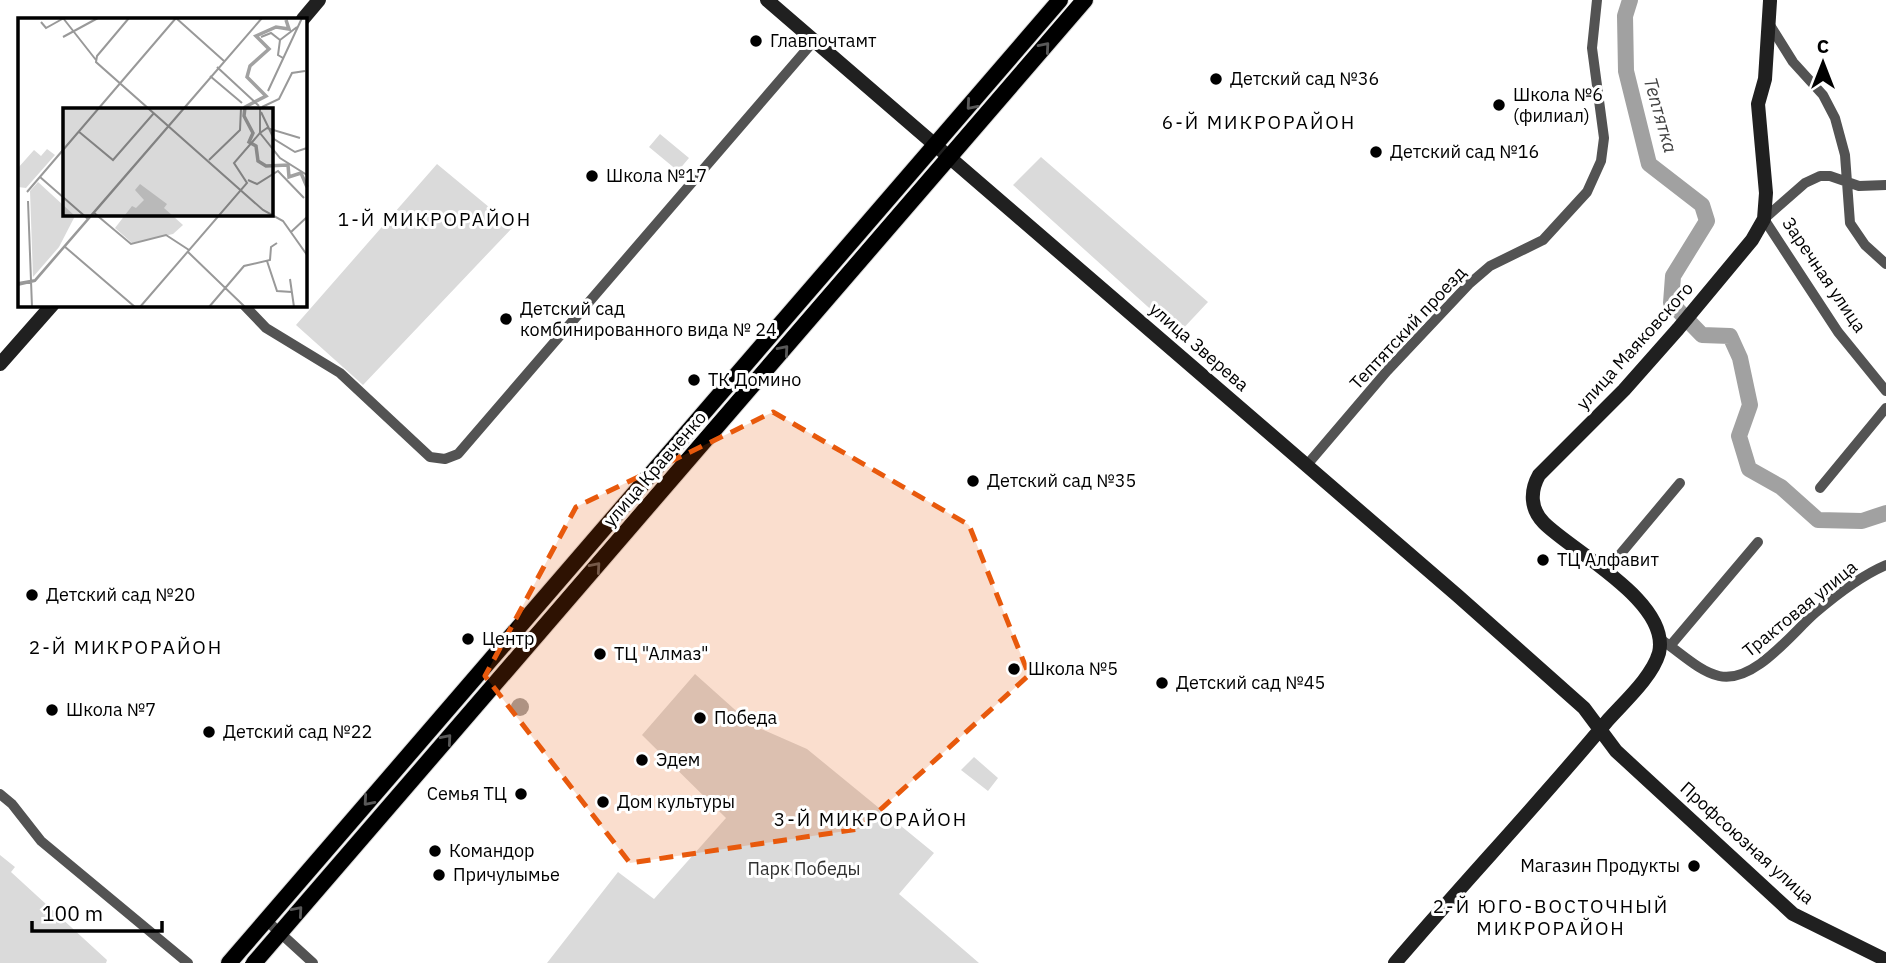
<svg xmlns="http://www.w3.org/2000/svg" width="1886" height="963" font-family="'IBM Plex Sans',sans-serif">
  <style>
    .green { fill: #dadada }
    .water { fill: #a1a1a1 }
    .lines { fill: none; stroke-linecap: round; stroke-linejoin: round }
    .river { stroke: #a1a1a1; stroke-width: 16 }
    .primary-casing { stroke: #dbdbdb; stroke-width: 18 }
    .street { stroke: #535353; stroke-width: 10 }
    .secondary { stroke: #202020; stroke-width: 14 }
    .primary { stroke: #000; stroke-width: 16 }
    .tram { stroke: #000; stroke-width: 2 }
    .oneway { stroke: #595959 }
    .marked { fill: #e8590c; fill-opacity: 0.2; stroke: #e8590c; stroke-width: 5; stroke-dasharray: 14 9; stroke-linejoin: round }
    .poi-dot { fill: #000; stroke: #fff; stroke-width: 2.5 }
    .labels { text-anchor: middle; stroke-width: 6; stroke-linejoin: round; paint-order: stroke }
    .poi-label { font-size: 18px; fill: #000; stroke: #fff; text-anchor: start }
    .street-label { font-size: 18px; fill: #000; stroke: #fff }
    .park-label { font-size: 18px; fill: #313131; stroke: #fff }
    .water-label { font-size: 19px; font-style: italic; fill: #424242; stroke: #fff }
    .neighbourhood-label { font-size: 19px; letter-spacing: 2px; fill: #000; stroke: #fff }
    .inset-river { fill: none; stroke: #a1a1a1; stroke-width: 3.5 }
    .inset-road { fill: none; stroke: #999; stroke-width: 2 }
    .view { fill: #000; fill-opacity: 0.15; stroke: #000; stroke-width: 3.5 }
    .inset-edge { fill: none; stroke: #000; stroke-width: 3.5 }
  </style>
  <rect width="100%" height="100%" fill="#fff"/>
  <path class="green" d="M660,134L689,158L678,171L649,147Z
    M1041,157L1208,302L1178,334L1013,185Z
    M437,164L513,227L363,385L296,325Z
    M695,674L752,725L807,749L934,853L899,894L979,963H547L618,872L654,899L726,818L642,735Z
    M974,757L998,778L988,791L961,770Z
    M0,855L15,867L11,872L107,960L106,963H0Z"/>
  <path class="water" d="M511 707a9 9 0 1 1 18 0a9 9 0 1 1-18 0Z"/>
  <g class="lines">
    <path class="river" d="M1630,0L1625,16L1626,71L1649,164L1702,205L1707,221L1673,276L1671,303L1702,335L1730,336L1740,358L1750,405L1739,436L1749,469L1781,487L1818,520L1862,521L1886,513"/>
    <defs>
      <path id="primary" d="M229,963L1060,0
        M254,963L1085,0"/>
    </defs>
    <use href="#primary" class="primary-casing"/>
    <path class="street" d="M1768,22L1793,62L1823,95L1835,118L1845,155L1850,223L1865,245L1886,264
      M1886,185L1859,186L1830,176H1820L1805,183L1764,219L1838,332L1886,391
      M243,304L266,328L340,373L430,457L445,459L458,454L813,42
      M1306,466L1387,371L1469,284L1490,266L1543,240L1587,192L1601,161L1604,138L1592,48L1597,0
      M1820,488L1886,408
      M1607,570L1680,483
      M1660,639C1679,651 1698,671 1719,676C1754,684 1792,633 1815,613C1836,595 1860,576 1886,565
      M1670,646L1758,542
      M0,794L12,804L41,841L188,963
      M266,920L313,963"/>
    <path class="secondary" d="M767,0L1458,596L1584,708L1616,751L1793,914L1886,960
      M303,19L319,0
      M0,364L53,304
      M1395,963C1465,881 1539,803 1608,720C1625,701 1652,677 1659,653C1671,602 1573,552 1544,523C1530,509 1530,491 1539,475L1624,390L1678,329L1752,240L1764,219L1766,193L1758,104L1765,79L1770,1"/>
    <use href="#primary" class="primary"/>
    <path class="tram" d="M246,963L1075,0"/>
  </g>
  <defs><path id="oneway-chevron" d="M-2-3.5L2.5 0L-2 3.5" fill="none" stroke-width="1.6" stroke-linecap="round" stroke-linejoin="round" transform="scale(1.75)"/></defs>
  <g class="oneway">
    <use href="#oneway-chevron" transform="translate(1045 47) rotate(-49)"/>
    <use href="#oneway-chevron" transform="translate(971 105) rotate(131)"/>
    <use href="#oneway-chevron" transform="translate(784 350) rotate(-49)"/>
    <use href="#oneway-chevron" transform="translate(596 567) rotate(-49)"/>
    <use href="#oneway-chevron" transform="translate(447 739) rotate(-49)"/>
    <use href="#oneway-chevron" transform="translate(368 801) rotate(131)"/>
    <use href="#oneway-chevron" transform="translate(298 911) rotate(-49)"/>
  </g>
  <path class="marked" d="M773,412L969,525L1029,675L859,829L630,863L485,676L576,507Z"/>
  <g class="poi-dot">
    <circle cx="756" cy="41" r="7"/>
    <circle cx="1216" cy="79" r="7"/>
    <circle cx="1499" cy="105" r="7"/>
    <circle cx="1376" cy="152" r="7"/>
    <circle cx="592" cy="176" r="7"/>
    <circle cx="506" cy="319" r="7"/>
    <circle cx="694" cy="380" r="7"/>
    <circle cx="973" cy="481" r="7"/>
    <circle cx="1543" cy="560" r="7"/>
    <circle cx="32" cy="595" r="7"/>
    <circle cx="468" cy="639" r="7"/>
    <circle cx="600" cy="654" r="7"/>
    <circle cx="1014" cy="669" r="7"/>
    <circle cx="1162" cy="683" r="7"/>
    <circle cx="52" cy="710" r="7"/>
    <circle cx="700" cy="718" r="7"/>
    <circle cx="209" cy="732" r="7"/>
    <circle cx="642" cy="760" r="7"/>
    <circle cx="521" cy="794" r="7"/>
    <circle cx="603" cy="802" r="7"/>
    <circle cx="435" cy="851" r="7"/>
    <circle cx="1694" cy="866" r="7"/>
    <circle cx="439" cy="875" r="7"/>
  </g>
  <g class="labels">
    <g class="poi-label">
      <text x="770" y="47">Главпочтамт</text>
      <text x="1230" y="85">Детский сад №36</text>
      <text x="1513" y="101">Школа №6<tspan x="1513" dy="21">(филиал)</tspan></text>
      <text x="1390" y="158">Детский сад №16</text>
      <text x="606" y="182">Школа №17</text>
      <text x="520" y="315">Детский сад<tspan x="520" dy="21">комбинированного вида № 24</tspan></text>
      <text x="708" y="386">ТК Домино</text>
      <text x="987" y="487">Детский сад №35</text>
      <text x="1557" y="566">ТЦ Алфавит</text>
      <text x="46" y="601">Детский сад №20</text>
      <text x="482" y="645">Центр</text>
      <text x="614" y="660">ТЦ "Алмаз"</text>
      <text x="1028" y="675">Школа №5</text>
      <text x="1176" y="689">Детский сад №45</text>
      <text x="66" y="716">Школа №7</text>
      <text x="714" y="724">Победа</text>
      <text x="223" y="738">Детский сад №22</text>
      <text x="656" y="766">Эдем</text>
      <text x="507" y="800" text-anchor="end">Семья ТЦ</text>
      <text x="617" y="808">Дом культуры</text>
      <text x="449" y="857">Командор</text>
      <text x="1680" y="872" text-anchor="end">Магазин Продукты</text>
      <text x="453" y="881">Причулымье</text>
    </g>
    <g class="street-label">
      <text transform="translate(1824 275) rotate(56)" y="6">Заречная улица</text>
      <text transform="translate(1408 328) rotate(-47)" y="6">Тептятский проезд</text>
      <text transform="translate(1635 346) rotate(-48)" y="6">улица Маяковского</text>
      <text transform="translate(1199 347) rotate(41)" y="6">улица Зверева</text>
      <text transform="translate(655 469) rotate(-49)" y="6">улица Кравченко</text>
      <text transform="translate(1800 609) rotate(-39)" y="6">Трактовая улица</text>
      <text transform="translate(1747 843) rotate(42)" y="6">Профсоюзная улица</text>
    </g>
    <g class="park-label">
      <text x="804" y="875">Парк Победы</text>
    </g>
    <g class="water-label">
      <text transform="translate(1661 115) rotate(74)" y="7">Тептятка</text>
    </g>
    <g class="neighbourhood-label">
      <text x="1259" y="129">6-Й МИКРОРАЙОН</text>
      <text x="435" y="226">1-Й МИКРОРАЙОН</text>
      <text x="126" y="654">2-Й МИКРОРАЙОН</text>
      <text x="871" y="826">3-Й МИКРОРАЙОН</text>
      <text x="1551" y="913">2-Й ЮГО-ВОСТОЧНЫЙ<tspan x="1551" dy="22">МИКРОРАЙОН</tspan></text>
    </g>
  </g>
  <g transform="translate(18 18)">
    <rect width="289" height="289" fill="#fff"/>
    <path d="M29,131L37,137L8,170L0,169V150L16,132L23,138ZM20,164L57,198L41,229L15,259L12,173ZM122,166L149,186L146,190L165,207L155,216L114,225L97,210L114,188L118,190L126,182L117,172Z" fill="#dadada"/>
    <path class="inset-river" d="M268,2L271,11L258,9L238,18L251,31L232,48L229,59L248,78L227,89L226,98L235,115L231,124L238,128L240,143L248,148L270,147L271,159L283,155L289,169"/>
    <path class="inset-road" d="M45,0L78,42M111,0L79,38L78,44L245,192L265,203L289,237M158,0L206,43M23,4L28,10L46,0M45,19L80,0M243,19L253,15L262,22M265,40L260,37L262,22L279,9M199,49L241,88M192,58L224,85M250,73L284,0M244,89L261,81L274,55L287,53M243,94L256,121L277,134L289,130M60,113L95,142L136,95M282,120L249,110L242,115L262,140L289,157M191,142L222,112L223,90M22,159L70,201M230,162L239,166L260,153L286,180M9,174L158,0M10,183L14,289M75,194L113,226L148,217L171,232M273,214L289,199M46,228L117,289M170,234L227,289M249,243L259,273L274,274M272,261L276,289M0,265L17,262L244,0M0,267L17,263L244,0M122,289L229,165L216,145L242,115V91M191,289L226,248L252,242L253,229L259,225"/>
    <path class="view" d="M45,90H255V198H45Z"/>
    <rect width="289" height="289" class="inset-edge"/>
  </g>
  <g transform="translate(1823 63)" stroke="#ffffff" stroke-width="5" paint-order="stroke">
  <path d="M0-5L12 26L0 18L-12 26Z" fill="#000000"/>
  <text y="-10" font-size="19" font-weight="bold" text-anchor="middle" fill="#000000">С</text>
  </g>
  <path d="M32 921v10h130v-10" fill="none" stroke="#000000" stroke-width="3.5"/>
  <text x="42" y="921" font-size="21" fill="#000000" stroke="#ffffff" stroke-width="5" paint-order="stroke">100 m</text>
</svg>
